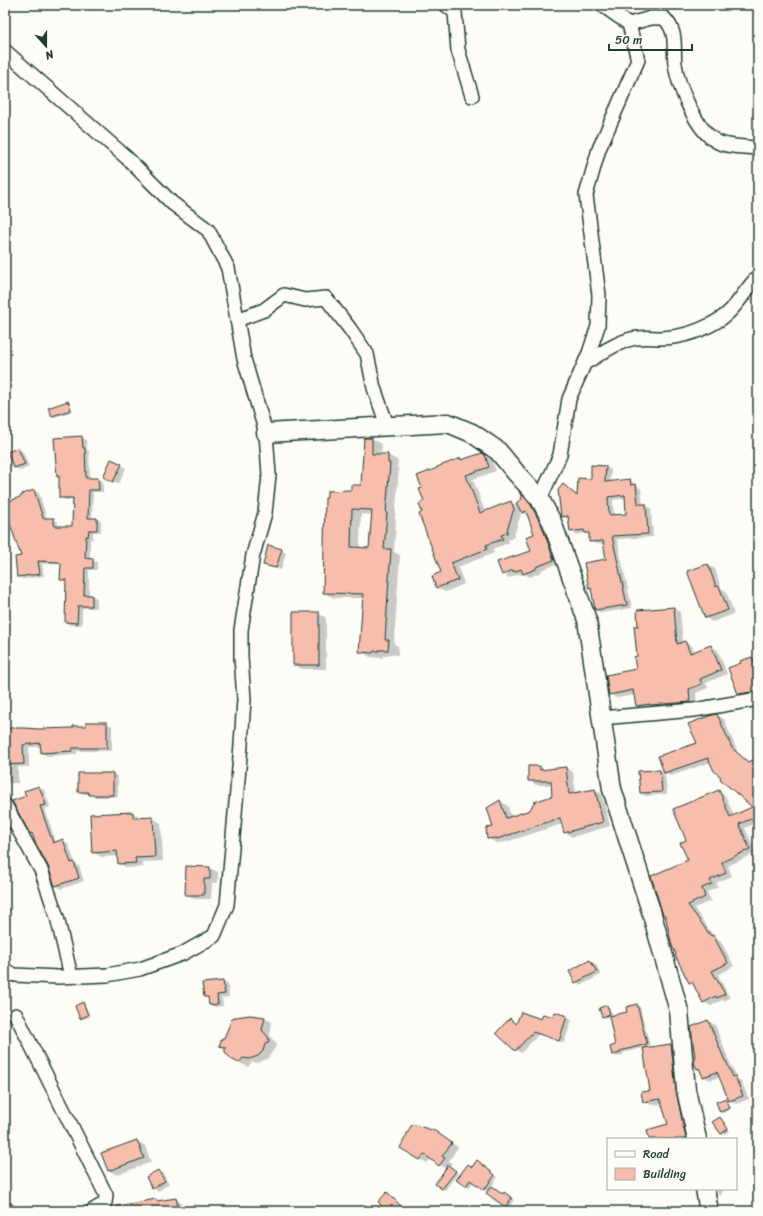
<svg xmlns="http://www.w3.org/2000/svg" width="763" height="1216" font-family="Sriracha,sans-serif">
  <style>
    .shadow { fill: #0003; fill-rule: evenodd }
    .building { fill: #f7bead; stroke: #1f3d34; fill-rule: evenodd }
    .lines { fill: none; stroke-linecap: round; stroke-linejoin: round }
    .street-casing { stroke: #1f3d34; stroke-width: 16 }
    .secondary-casing { stroke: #1f3d34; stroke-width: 21 }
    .street { stroke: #fdfcf7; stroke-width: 13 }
    .secondary { stroke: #fdfcf7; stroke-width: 18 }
  </style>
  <rect width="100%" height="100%" fill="#fdfcf7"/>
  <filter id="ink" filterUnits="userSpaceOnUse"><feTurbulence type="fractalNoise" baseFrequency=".025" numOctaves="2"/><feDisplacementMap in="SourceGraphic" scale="8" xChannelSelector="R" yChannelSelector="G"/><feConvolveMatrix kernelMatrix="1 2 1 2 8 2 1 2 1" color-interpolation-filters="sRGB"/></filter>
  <g filter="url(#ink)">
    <path class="shadow" d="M68,402L70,403L73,411L55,417L53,416Z
      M82,437L86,440L87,450L89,451L90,479H98L103,481V492H93L92,519H97L101,521V532H93V539H90V560L97,562V570H89V596H92L97,598L96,608H82V625H70L66,622V582L61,579L62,564H42L44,576L23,579L18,577L22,557L11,526L8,524L5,516V504L24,496L23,494L34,491L39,493L47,519H54L58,522V527H73L74,500H65L60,497V478L58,476Z
      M365,439H372L382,444L381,455H388L398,461L397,468L399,469L395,519L396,520L394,552L400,555L394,644L398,646V655L389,654V656H383V658L370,657L360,651L363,598H334L324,593L352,491L362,486ZM361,514L373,515L370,549L360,548Z
      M18,449L23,452L29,467L20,471L15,468L9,453Z
      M482,454L492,460L496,471L473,479L485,512L511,502L519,507L523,500L521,494L525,496L538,510L560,563L541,570L542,572L530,577L524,574L521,575L519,574L509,578L503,574L533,552L535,535L528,516L520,511L521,514L514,535V537L508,540L509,543L492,549L494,553L458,567L464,584L445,592L437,588L443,573L424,513L425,502L461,459L463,461Z
      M121,465L126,468L119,484L109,479Z
      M606,467L611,470L610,483L630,480L641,489L643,505L651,508L653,537L617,539L632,608L601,613L596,610L592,589L590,588L607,560L604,544H596L590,541V535L586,533L576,535L571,531L569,519L562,516L563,485L578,496L591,480ZM626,498L627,515L614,516L613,500Z
      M281,550L286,553L281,570L269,567L264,564Z
      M708,565L715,569L721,588L726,591L734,614L712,622L706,618Z
      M673,608L680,612L683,643L685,642L692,646L695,653L711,646L718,650L727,674L706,683L708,688L696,693L697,706L643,710L636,706L634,695L616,698L610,694L638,670L639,627Z
      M318,613L326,618V669H302L294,664Z
      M752,658L758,661V696L747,698L739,693Z
      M717,715L724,719L738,753L749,763L758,759V822L745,828L755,850L758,847V862L751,855L728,866L732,876L716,883L718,887L707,892L711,901L694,908L714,937L720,940L734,966L718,975L730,998L724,1001L722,1000L711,1006L704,1002L695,985L690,982L677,955L666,916L664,915L690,861L687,841L719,792L725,795L734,816L754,807L723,777L711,762L671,776L665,773L667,794L646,796L641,793L639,772L660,771L665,773L659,757L698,743Z
      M106,723L112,726V751H77V754L47,756L42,753L41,747H29V767H18V783H10L5,780V729L39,730L87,727Z
      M540,767L545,770L566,768L573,772L576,794L595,790L602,794L610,826L572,837L565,832L562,824L506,842L496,843L488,838L495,828L500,801L508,806L511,817L531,811L554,797L552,785H536L529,780Z
      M113,774L118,777V797H95L90,794H84L79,791Z
      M39,787L44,790L50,807L45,809L56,843L63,841L68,844L76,864L79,866L84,881L61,889L56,886L49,866L33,834L31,833L27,797Z
      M133,813L141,817V819L153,818L161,823L163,861L143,862V867L127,868L119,863L118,856L101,857L93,852Z
      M187,867L210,868L218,872V883H212L211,899H194L186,894Z
      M590,961L596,964L601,975L581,985L576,982Z
      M223,982L228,984L229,997L222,998L223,1006L215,1007L210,1005V1000L205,997L203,984Z
      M83,1003L85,1005L90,1017L83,1019L81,1018Z
      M637,1005L640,1007L650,1046L645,1048V1049L671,1045L678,1049L693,1139H651L669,1124L662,1104L651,1105L644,1101L651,1092L643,1048L623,1053V1055L617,1057L613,1055L616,1046L610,1016L605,1018L603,1016L607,1006L609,1007L613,1016L628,1013Z
      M555,1013L572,1020L564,1043L539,1034L521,1053L516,1050L498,1033L510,1019L517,1024L553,1018Z
      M264,1018L272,1022L270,1036L277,1045L268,1058L258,1063L252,1062L248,1067L232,1059L226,1049L220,1046Z
      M708,1021L715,1025L731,1065L738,1079L741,1081L749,1099L736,1104L730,1100L720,1077L710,1080L704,1077L702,1071L697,1069Z
      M726,1099L728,1101L731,1109L723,1113L720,1112Z
      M720,1118L730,1131L723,1135L721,1134Z
      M435,1132L458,1147L449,1161L452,1163L449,1167L458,1173L445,1190L436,1183L446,1169L431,1158L427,1163L420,1159Z
      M137,1141L145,1146L151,1162L117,1175L108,1170Z
      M480,1163L498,1177L491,1187L504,1195H507L514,1200L508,1208L474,1181L469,1187L466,1185L473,1168Z
      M158,1171L163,1174L169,1184L158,1191L153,1188Z
      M716,1189L723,1190L721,1196L718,1194Z
      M388,1194L391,1196L407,1211H389Z
      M176,1199L181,1202L182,1210L184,1211H109L156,1200L159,1202Z"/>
    <path class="building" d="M68,401L71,410L52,416L48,408Z
      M82,436L83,448H85L86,478H98L99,490H89L88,518H97V530H89L88,537L86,536L85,558L93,559V568H85L84,595H92V606H78L77,623L65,622L66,580H60L61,564L58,563L59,562L38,561L40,574L17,577L15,557L21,556L10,524L8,525L5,519V503L22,496V494L34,490L43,518H54V526H72L73,498H59V476L57,477L54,438Z
      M364,438H372V454H388V463H390L386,513H387L384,549H391L385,640H389L388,650H379V651H374L373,653L359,652L363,594L323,593L325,498H327V491L351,490V485H361ZM352,509L372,510L369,548L351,547Z
      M18,448L25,464L14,468L7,452Z
      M482,453L485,455L489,467L466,475L480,513L511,501L514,509L507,530V533L501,535L503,539L486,545L487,549L451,563L458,580L436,588L432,576L441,572L419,514L422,512L419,504L424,501L419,489L422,488L417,476L437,468V467L461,458V460Z
      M111,459L122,464L113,482L103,477Z
      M591,465L606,466L605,482L630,479L631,485L636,484L638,504H646L648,534L612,536L627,605L595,610L591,588L589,589L584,563L606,559L603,541L589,542V533H585L584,530L570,532L568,516L561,517L558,490L563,484L577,496L578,478L591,479ZM625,495L626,514L609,515L608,497Z
      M519,491L531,505L542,526L554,560L536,567V569L523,574L521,569L514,572L513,570L502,575L497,562L531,551L526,537L534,534L526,511L522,513L516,503L522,499Z
      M268,545L282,549L276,568L263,565Z
      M708,564L716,587L719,586L728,610L705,618L687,571Z
      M674,607L677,644L685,641L690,653L711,645L721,670L700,679L702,684L689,689L690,702L650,705V704L636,706L633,690L609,695L606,675L636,669L634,657L637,656L634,626H638L637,610Z
      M293,612H319V665H293Z
      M752,657L758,672V691L738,694L728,668L741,663L740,661Z
      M717,714L732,748L748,762L758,758V816L739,824L750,849L722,862L726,873L710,880L712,884L702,888L705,897L688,905L711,936L713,935L728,963L712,971L725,994L717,998L716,996L703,1003L692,982L689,983L675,955L676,954L672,946L665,915H663L651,876L688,860L680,843L686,840L673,809L719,790L730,817L752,807L720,779L721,777L714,771L708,758L664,773L658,756L697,743L688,724L709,716Z
      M86,722H107V748H72V751L41,753L40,743L23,745L24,764L5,765V728H24L39,729L73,728V726H86Z
      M528,766H540V770L566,767L569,794L595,789L603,822L564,833L560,818L497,839V838L487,839L486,828L493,827L487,808L500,800L506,818L530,810L534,802L552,796L551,781H528Z
      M660,770L662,792L640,793L638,771Z
      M78,773H113V795H89L88,792H78Z
      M39,786L46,805L40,806L53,843L63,839L71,863L74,862L79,878L55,886L48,866L35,842L32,833L30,834L12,801L26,796L24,791Z
      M133,812V818L153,817L155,857L135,858L136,863L118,864L117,851L92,853L90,814Z
      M186,866L210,867V879H204V895H185Z
      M590,960L597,972L575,983L569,971Z
      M223,981L225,994L217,995L218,1004L209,1005L208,997H204L202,983Z
      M83,1002L88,1015L80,1019L75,1006Z
      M637,1004L647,1044L620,1051V1053L612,1055L610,1047L615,1045L609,1016L627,1012L626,1007Z
      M607,1005L610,1014L602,1017L599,1008Z
      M521,1012L541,1019L543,1014L553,1017L555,1012L567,1016L559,1041L533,1032L515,1051L496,1033L510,1018L516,1024Z
      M250,1015L265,1017L262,1030L268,1037L269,1040L268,1043L265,1044L263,1051L258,1056L249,1059L243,1058L239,1063L231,1059L225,1052V1047L219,1046L222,1038H224L229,1026L231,1020L236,1017Z
      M708,1020L725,1061H726L733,1077L735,1076L743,1096L729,1101L717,1072L703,1077L699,1068L697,1069L694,1063L695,1058L691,1027Z
      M671,1044L676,1091L686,1139H649L647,1130L668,1124L660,1099L643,1102L641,1092L650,1091L643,1048Z
      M726,1098L730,1108L720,1112L716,1102Z
      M720,1117L728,1129L721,1134L712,1122Z
      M412,1124L435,1131L452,1143L442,1156L445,1158L439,1166L424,1154L420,1160L400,1148Z
      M137,1140L144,1158L108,1171L101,1153Z
      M477,1160L495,1175L484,1190L470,1180L466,1186L456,1180L468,1164L472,1167Z
      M448,1165L456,1171L442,1189L435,1184Z
      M158,1170L165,1181L152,1189L146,1177Z
      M492,1186L503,1194L504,1192L512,1198L505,1207L486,1193Z
      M387,1192L406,1211H387L378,1202Z
      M176,1198L178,1207L156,1211H117V1206L156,1199L157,1201Z"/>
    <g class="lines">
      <defs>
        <path id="street" d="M446,5L455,12L458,50L472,96
          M629,24L651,18H664C678,32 673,46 675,64C678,86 696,130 716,141C725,147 747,147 758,148
          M5,51L127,158L172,203L208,230L228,268L244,359L266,433L269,475L265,513L253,555L241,630V657L244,699L241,745L227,905L214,936L182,954L140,969L107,975L58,977L15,975L5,971
          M237,320L264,310L284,295L305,300L326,298L350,329L367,354L374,388L387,425
          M585,363C599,355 613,344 628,340C640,336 650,338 662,338C683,337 704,330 722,318C737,308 745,289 758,277
          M540,499L560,455L569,399L589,353L598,326L599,295L586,195L599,149L638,60L629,24L602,5
          M601,718L694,710L758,699
          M5,805L41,870L57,917L71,976
          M16,1015L106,1195L105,1203L92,1211
          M5,1208L8,1211"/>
        <path id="secondary" d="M266,433L448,423L472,433L498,451L517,474L540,499L552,522L587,620L612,789L651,911L679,1011L686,1090L697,1139
          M705,1189L709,1211"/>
      </defs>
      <use href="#street" class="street-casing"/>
      <use href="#secondary" class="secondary-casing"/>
      <use href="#street" class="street"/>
      <use href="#secondary" class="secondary"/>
    </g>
  </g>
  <rect width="763" height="1216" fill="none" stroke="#fdfcf7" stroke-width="20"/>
  <rect x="10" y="10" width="743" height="1196" fill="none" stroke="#1f3d34" stroke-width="1.5" filter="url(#ink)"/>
  <rect x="607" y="1138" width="130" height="52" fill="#fdfcf7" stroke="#a4b0a9"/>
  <rect x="615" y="1151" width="20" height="6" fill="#fdfcf7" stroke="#a4b0a9"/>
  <text x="643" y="1158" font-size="12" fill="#1f3d34">Road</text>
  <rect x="615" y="1168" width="20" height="12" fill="#f7bead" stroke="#a4b0a9"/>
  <text x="643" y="1178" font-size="12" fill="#1f3d34">Building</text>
  <g transform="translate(46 46) rotate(159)" stroke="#fdfcf7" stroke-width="3" paint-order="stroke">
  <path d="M0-3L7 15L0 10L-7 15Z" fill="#1f3d34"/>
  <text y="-6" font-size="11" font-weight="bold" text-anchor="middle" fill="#1f3d34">N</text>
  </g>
  <path d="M609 44v6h83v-6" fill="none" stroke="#1f3d34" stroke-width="2"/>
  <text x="615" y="44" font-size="12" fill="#1f3d34" stroke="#fdfcf7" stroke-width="3" paint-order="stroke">50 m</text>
</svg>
